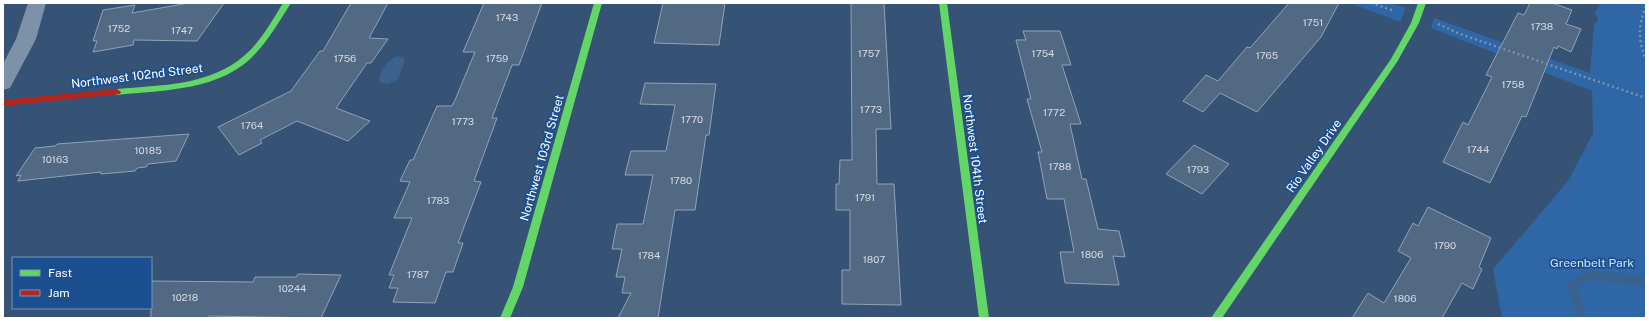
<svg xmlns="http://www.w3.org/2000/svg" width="1649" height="321" font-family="'Public Sans',sans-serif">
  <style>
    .green { fill: #2f66a5 }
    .water { fill: #3b618d }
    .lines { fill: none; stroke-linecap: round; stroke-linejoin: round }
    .stream { stroke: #3b618d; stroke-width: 8 }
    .building { fill: #526984; stroke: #92a2b6 }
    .path { stroke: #7d92a8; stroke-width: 2.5; stroke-dasharray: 2 3; stroke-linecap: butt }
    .street { fill: #7d92a8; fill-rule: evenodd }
    .fast { fill: #63d668; fill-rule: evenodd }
    .jam { fill: #b3261e; fill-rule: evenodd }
    .labels { text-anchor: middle; stroke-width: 3.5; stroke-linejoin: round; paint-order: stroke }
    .number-label { font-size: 10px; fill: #d4dae0 }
    .street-label { font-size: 12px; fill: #fff; stroke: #1b4f8f }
    .park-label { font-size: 12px; fill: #cfe3fa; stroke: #1b4f8f }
  </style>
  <rect width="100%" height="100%" fill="#365274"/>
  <path class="green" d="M1350,3H1392L1406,8L1400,22Z
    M1600,3H1646V318H1502L1493,269L1568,181L1593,133L1592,91L1431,28L1434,18L1590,73L1594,25L1598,20L1595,13Z"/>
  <path class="water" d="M398,56L404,58L405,61L398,79L388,84L380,83C377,73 388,58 398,56Z"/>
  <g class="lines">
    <path class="stream" d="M1582,318L1572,285L1591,275L1646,282"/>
  </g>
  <path class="building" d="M189,3H224L197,41L134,40L133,45L93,52L97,41H93L103,10L135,5L132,13Z
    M351,3H388L369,38L388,39L371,63H367L336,108L370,121L348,141L297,121L260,140L262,143L239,155L218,127L291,91L320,51H323Z
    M484,3H542L519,65H512L492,118H497L474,181L481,182L458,243H463L453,272H446L435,303L393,302L398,288H389L394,275H389L412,218H394L410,182L400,181L410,160H413L437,106H452L455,100L475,52H463Z
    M663,3H725L719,45L654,43Z
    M851,3H884L891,129H876L877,184H894L901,305L842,304V270H850V210H836V184H839L840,160H852Z
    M1289,3H1339L1321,37L1257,112L1220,93L1203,112L1183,101L1206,75L1218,81L1247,47L1250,48Z
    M1530,3H1552L1572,10L1566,24L1581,29L1571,52L1558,46L1557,49L1554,47L1526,117L1522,116L1490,183L1443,162L1463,122L1468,125L1492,77L1486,75L1518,13L1524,15Z
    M1023,31H1060L1071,65H1062L1081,124H1070L1082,179H1086L1098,229L1119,231L1125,257L1113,256L1119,285L1065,283L1060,252H1074L1064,199H1047L1038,152H1042L1027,99H1031L1016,40H1026Z
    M645,83L716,84L709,135H706L695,210H675L658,318H618L631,293H622L625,277H616L622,249H612L617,224H643L653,175H625L631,151H666L675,105L640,104Z
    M189,134L176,161L148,164L146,167L137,168L135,171L101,174V172L18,181L21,175L16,176L35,148L55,146L57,144Z
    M1194,145L1229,164L1202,194L1166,174Z
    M1428,207L1491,238L1479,267L1482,269L1473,289L1462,283L1442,318H1352L1368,293L1384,303L1411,258L1398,251L1413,223L1418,226Z
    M298,274L341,275L321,318L209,316L208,318H151V281L253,282L255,277H296Z"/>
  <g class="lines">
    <path class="path" d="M1371,3L1395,11
      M1646,6C1638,26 1638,40 1646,60
      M1438,24L1460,34L1646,98"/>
    <path class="street" d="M28,3H46L36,39L10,88L3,90V64L16,39Z"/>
    <path class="fast" d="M283,3H291C280,20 270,38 256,53C222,91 164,90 117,95L113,92L117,89C161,85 210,86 245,55C261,41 272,21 283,3Z
      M594,3H602L523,287L510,318H500L513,287Z
      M939,3H947L989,318H979Z
      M1418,3H1426L1419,23L1397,62L1222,318H1211L1391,59L1411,23Z"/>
    <path class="jam" d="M117,89L121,92L120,94L3,106V100Z"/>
  </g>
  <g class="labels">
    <g class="number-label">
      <text x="507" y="21">1743</text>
      <text x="1313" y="26">1751</text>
      <text x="1542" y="30">1738</text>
      <text x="119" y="32">1752</text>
      <text x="182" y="34">1747</text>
      <text x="869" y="57">1757</text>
      <text x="1043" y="57">1754</text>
      <text x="1267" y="59">1765</text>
      <text x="345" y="62">1756</text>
      <text x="497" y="62">1759</text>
      <text x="1513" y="88">1758</text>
      <text x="871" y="113">1773</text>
      <text x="1054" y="116">1772</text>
      <text x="692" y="123">1770</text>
      <text x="463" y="125">1773</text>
      <text x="252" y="129">1764</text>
      <text x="1478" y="153">1744</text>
      <text x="148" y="154">10185</text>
      <text x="55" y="163">10163</text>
      <text x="1060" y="170">1788</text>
      <text x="1198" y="173">1793</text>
      <text x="681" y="184">1780</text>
      <text x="865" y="201">1791</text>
      <text x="438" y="204">1783</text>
      <text x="1445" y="249">1790</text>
      <text x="1092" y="258">1806</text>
      <text x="649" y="259">1784</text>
      <text x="874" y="263">1807</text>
      <text x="418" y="278">1787</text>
      <text x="292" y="292">10244</text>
      <text x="185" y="301">10218</text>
      <text x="1405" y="302">1806</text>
    </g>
    <g class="street-label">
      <text transform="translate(137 76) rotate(-7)" y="4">Northwest 102nd Street</text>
      <text transform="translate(1314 156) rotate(-55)" y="4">Rio Valley Drive</text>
      <text transform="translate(542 158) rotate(-74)" y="4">Northwest 103rd Street</text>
      <text transform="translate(975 159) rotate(83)" y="4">Northwest 104th Street</text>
    </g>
    <g class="park-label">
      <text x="1592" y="267">Greenbelt Park</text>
    </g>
  </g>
  <rect width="1649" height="321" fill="none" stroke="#ffffff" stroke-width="8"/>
  <rect x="12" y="257" width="140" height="52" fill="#1b4f8f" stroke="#7695bc"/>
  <rect x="20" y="270" width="20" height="6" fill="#63d668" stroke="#7695bc"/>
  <text x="48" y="277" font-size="12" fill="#ffffff">Fast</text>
  <rect x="20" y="290" width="20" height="6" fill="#b3261e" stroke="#7695bc"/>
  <text x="48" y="297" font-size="12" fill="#ffffff">Jam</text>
</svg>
